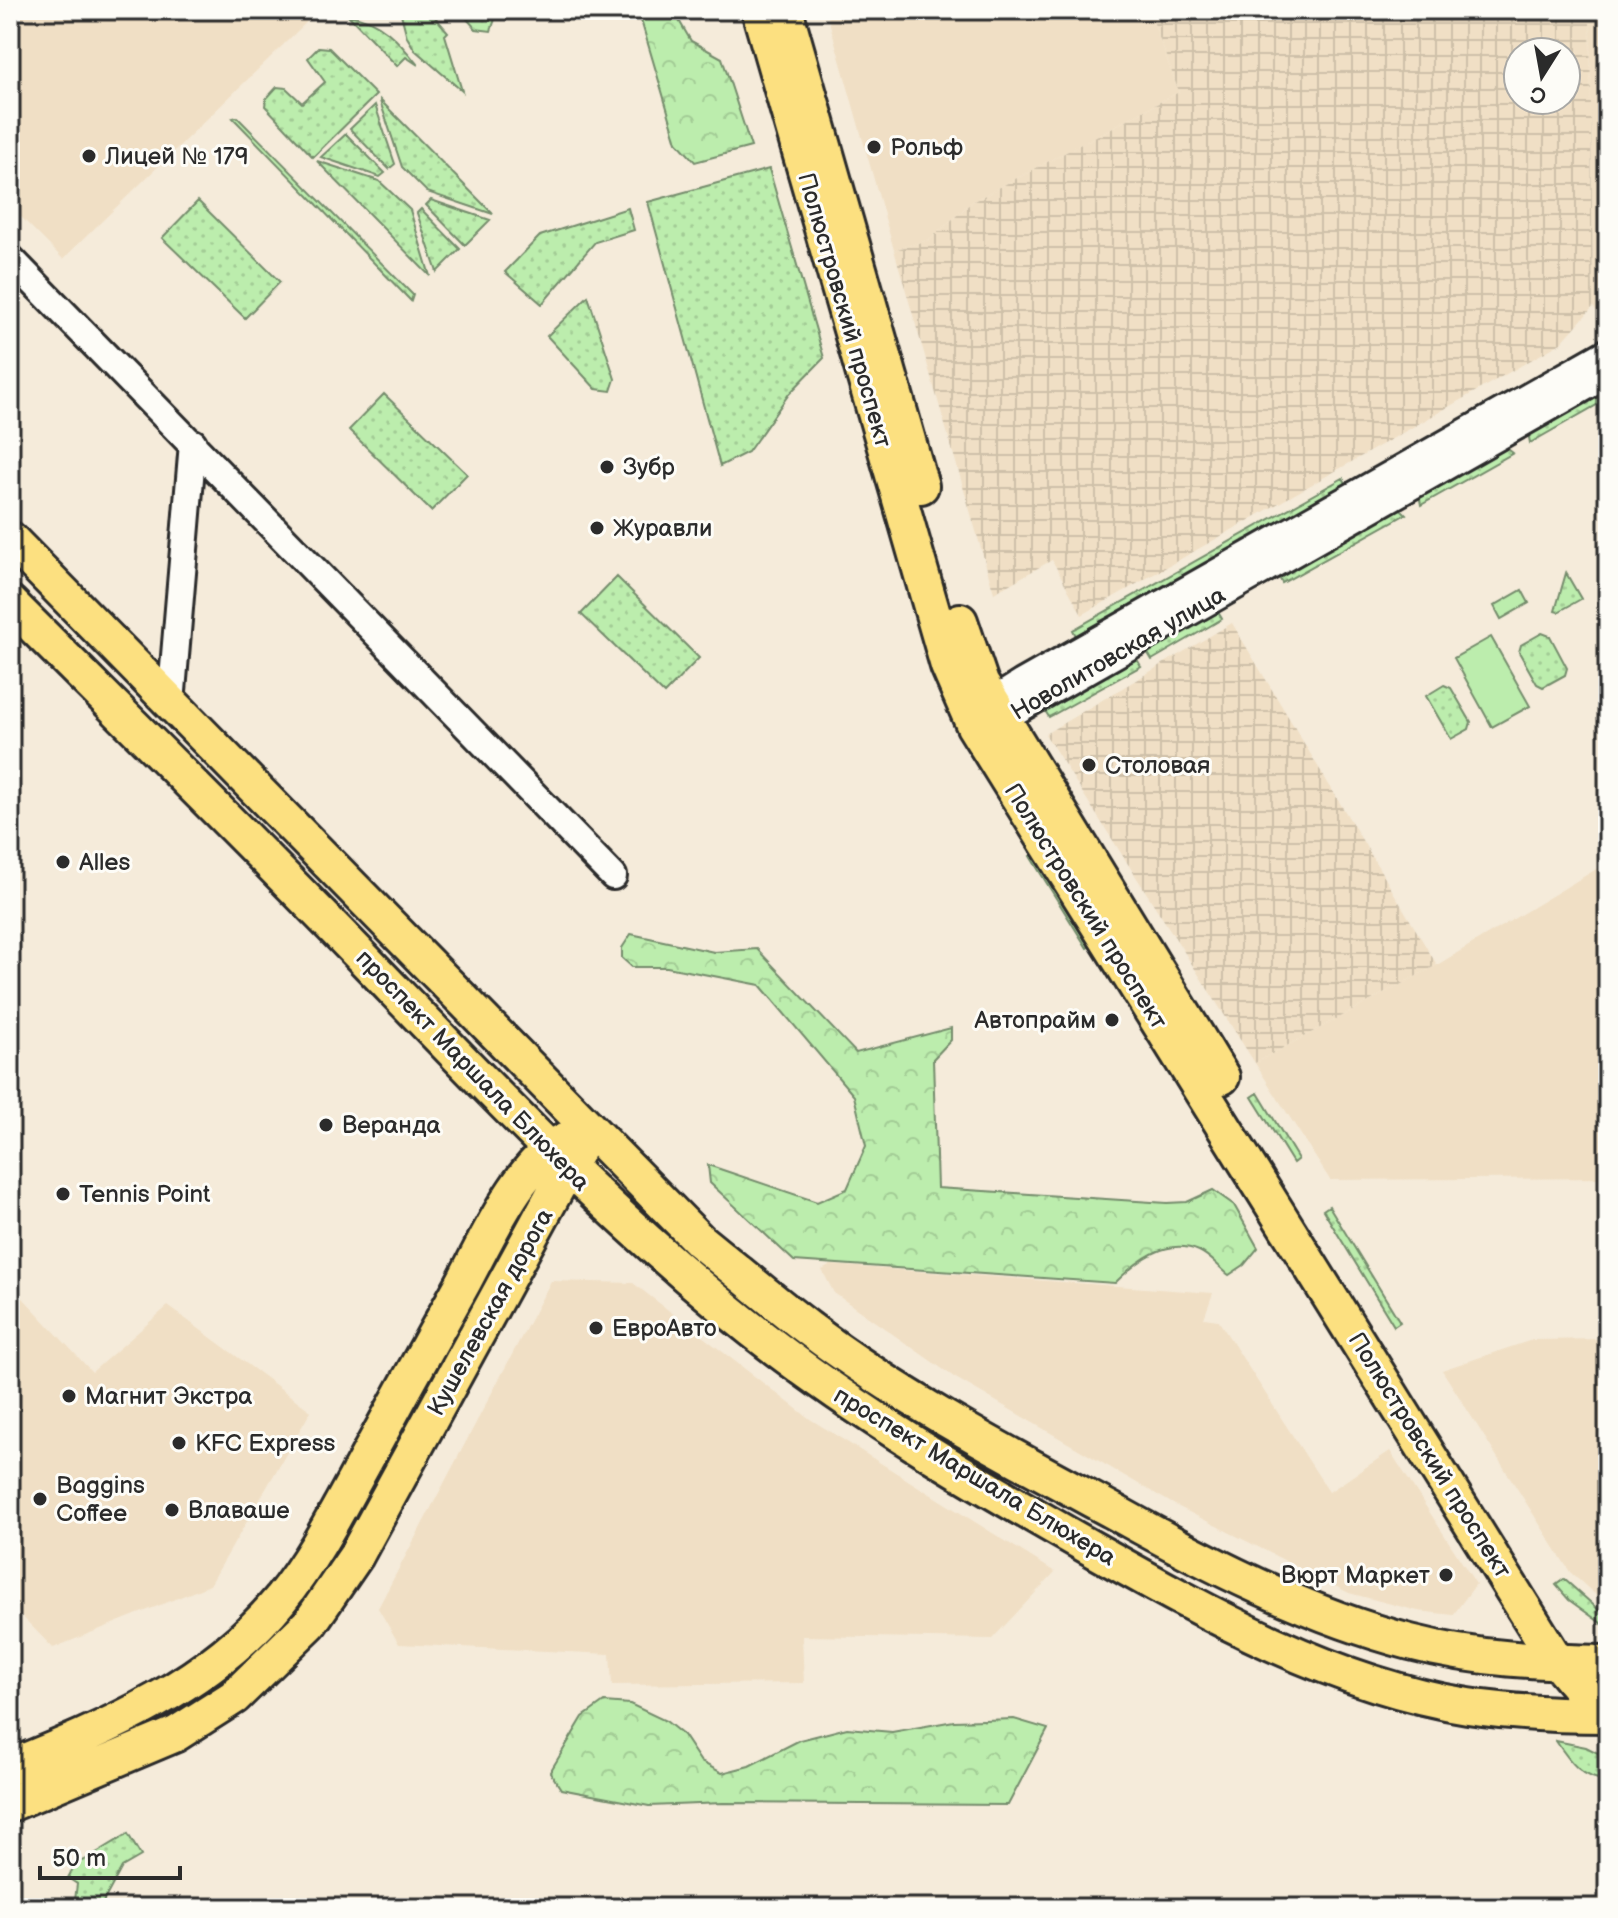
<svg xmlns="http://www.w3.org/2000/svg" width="1618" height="1918" font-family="'Balsamiq Sans',sans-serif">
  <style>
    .built { fill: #f0dfc5 }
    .industrial { fill: url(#industrial-grid); fill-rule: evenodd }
    .grass { fill: url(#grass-dots); stroke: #748c6c; stroke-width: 2 }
    .forest { fill: url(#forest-crowns); stroke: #748c6c; stroke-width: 2 }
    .pitch { fill: #bcedad; stroke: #748c6c; stroke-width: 2 }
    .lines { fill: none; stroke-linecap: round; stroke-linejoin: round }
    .minor-casing { stroke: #2b2b2b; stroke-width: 32 }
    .major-casing { stroke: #2b2b2b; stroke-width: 40 }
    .minor { stroke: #fdfcf7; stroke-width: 26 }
    .major { stroke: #fce080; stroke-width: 34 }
    .poi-dot { fill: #2b2b2b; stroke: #fdfcf7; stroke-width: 3 }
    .labels { text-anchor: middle; stroke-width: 6; stroke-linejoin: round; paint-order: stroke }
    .poi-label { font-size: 24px; fill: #2b2b2b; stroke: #fdfcf7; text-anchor: start }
    .street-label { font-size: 24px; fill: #2b2b2b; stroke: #fdfcf7 }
  </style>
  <defs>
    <pattern id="industrial-grid" width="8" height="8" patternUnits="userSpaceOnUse" patternTransform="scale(2)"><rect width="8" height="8" fill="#f0dfc5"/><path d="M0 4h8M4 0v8" fill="none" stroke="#cec0a9"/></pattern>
    <pattern id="grass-dots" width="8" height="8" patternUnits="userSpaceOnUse" patternTransform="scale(2)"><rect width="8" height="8" fill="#bcedad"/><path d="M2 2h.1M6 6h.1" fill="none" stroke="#a2cb95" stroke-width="1.8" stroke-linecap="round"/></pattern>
    <pattern id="forest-crowns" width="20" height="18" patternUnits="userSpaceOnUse" patternTransform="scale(2)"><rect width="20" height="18" fill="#bcedad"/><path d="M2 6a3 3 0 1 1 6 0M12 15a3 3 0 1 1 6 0" fill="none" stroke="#a2cb95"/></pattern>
  </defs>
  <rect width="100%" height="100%" fill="#f5ebda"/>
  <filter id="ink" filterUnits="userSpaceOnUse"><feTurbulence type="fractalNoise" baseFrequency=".0125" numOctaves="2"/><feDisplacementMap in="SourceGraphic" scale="16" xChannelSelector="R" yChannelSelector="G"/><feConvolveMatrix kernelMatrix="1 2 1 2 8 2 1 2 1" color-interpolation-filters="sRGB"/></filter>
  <g filter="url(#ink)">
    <path class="built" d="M10,10H319L63,259L10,206Z
      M826,10H1149L1179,92L972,202L929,240L894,250Z
      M1590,10H1608V322L1593,307Z
      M1608,862V1178L1330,1180L1255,1063L1437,965Z
      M831,1265L1213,1293L1204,1318L1218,1320L1329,1492L1390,1451L1476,1584L1453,1615L1418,1611L1349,1593L1175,1505L954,1377L834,1293L822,1270Z
      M551,1281L633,1283L810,1419L1055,1572L992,1639L802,1636L804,1683L612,1685L610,1654L399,1644L378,1608Z
      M10,1284L92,1372L168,1306L311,1411L210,1585L53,1648L10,1604Z
      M1608,1339V1606L1570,1572L1442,1370L1532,1340Z"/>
    <path class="industrial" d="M1149,10H1590L1593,307L1561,343L1082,615L1052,560L994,593L894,250L929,240L972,202L1179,92ZM1518,52H1566V100H1518Z
      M1232,623L1437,965L1255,1063L1045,734Z"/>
    <path class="grass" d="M400,10H429L448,32L445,35L462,91L415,50L407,37Z
      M459,10H493L495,19L491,31L476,29Z
      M348,15C380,19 399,41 418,65L406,57L397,66Z
      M319,47L329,48L376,95L313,157L265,106L266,99L277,87L286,88L302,103L325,82L308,58Z
      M380,101V100L493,214L427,192L402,167Z
      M375,105L395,164L389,169L350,129Z
      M237,117L413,295L411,301L233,118Z
      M346,134L385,173L380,177L321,157Z
      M317,161L379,181L410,210L430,276Z
      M769,169L824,358L789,394L748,452L720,466L648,202Z
      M431,200L490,220L465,245L426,205Z
      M198,201L280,282L245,318L162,238Z
      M628,208L634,230L595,242L542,304L505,272L540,236Z
      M421,209L460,249L437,272L417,213Z
      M588,296L615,379L611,391L596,389L547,336Z
      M1598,392L1607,399L1530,443L1528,432Z
      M384,394L467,474L431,511L349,430Z
      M1504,446L1513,453L1421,505L1419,494Z
      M1343,478L1349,488L1078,640L1073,630Z
      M1398,506L1406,514L1282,583L1277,573Z
      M1566,573L1581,599L1558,612L1555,611Z
      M617,577L699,658L664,694L581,614Z
      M1215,607L1222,619L1152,660L1145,648Z
      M1542,633L1550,636L1567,668L1565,675L1543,687L1537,684L1519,652L1521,645Z
      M1134,654L1141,666L1049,717L1042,706Z
      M1444,685L1451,688L1471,722L1469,729L1451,739L1426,696Z
      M1037,852L1094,943L1087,948L1030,856Z
      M1258,1093L1298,1159L1293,1163L1252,1097Z
      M1329,1206L1400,1322L1394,1326L1323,1210Z
      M1564,1579L1608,1618V1628L1569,1600L1556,1585Z
      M1556,1741L1586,1747L1608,1758V1781C1581,1778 1570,1762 1556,1741Z
      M128,1834L141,1856L122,1867L100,1908H74L77,1884L68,1878L78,1859L83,1861Z"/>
    <path class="forest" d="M638,10L674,12L691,41L722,58L751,147L695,162L677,142Z
      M631,934L714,952L757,949L856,1053L951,1028V1040L933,1059L937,1188L1167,1203L1187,1202L1213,1190L1234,1205L1258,1248L1244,1265L1229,1275C1220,1268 1209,1255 1199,1251C1166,1237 1137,1261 1115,1283L794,1261L710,1183L708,1165L817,1202L847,1189L866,1146L854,1096L760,985L667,967H632L622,958V948Z
      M604,1702L630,1704L666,1721L683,1735L701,1762L722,1773L749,1766L800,1740L847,1728L892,1732L954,1721L1014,1719L1048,1729L1008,1805L723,1803L649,1806L561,1789L550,1772L583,1717Z"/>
    <path class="pitch" d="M1522,590L1529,603L1501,619L1494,606Z
      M1491,637L1530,706L1492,727L1454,658Z"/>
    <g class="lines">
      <defs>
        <path id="minor" d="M10,258L613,876
          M171,703L193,443
          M982,715L992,702L1022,683L1608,352
          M987,722L1003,718L1608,374"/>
        <path id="major" d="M759,10L948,666L974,726L1558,1663L1602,1715
          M785,10L921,486
          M10,539L700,1241C736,1270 771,1300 808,1328C902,1399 1009,1455 1113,1511C1206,1563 1307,1615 1410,1642C1475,1659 1542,1662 1608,1663
          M10,603C128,721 247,838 363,958C498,1098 630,1239 786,1356C882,1428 987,1489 1091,1548C1208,1614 1334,1685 1468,1706C1515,1713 1561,1715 1608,1715
          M960,621L981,683L1222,1077
          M10,1767C109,1727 210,1685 280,1600C314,1558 339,1508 365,1461C397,1402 429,1344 462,1285C486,1241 520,1162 565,1140
          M10,1804L176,1734L234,1697L310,1623L356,1556L577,1151"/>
      </defs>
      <use href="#minor" class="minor-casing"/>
      <use href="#major" class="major-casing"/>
      <use href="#minor" class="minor"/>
      <use href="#major" class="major"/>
    </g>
  </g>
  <g class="poi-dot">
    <circle cx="874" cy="147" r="8"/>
    <circle cx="89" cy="156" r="8"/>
    <circle cx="607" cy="467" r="8"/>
    <circle cx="597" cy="528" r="8"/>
    <circle cx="1089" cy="765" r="8"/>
    <circle cx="63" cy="862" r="8"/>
    <circle cx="1112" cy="1020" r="8"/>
    <circle cx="326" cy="1125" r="8"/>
    <circle cx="63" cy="1194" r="8"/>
    <circle cx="596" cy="1328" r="8"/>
    <circle cx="69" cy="1396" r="8"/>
    <circle cx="179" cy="1443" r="8"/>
    <circle cx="40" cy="1499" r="8"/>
    <circle cx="172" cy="1510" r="8"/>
    <circle cx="1446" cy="1575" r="8"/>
  </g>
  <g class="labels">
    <g class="poi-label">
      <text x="890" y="155">Рольф</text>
      <text x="105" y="164">Лицей № 179</text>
      <text x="623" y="475">Зубр</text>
      <text x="613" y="536">Журавли</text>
      <text x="1105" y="773">Столовая</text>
      <text x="79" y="870">Alles</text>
      <text x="1096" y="1028" text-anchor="end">Автопрайм</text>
      <text x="342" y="1133">Веранда</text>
      <text x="79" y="1202">Tennis Point</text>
      <text x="612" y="1336">ЕвроАвто</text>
      <text x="85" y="1404">Магнит Экстра</text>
      <text x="195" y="1451">KFC Express</text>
      <text x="56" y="1493">Baggins<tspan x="56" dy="28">Coffee</tspan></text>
      <text x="188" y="1518">Влаваше</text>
      <text x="1430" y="1583" text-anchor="end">Вюрт Маркет</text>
    </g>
    <g class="street-label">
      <text transform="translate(845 310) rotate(74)" y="8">Полюстровский проспект</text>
      <text transform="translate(1118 653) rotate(-30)" y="8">Новолитовская улица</text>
      <text transform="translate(1086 906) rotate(58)" y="8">Полюстровский проспект</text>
      <text transform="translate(473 1070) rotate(46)" y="8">проспект Маршала Блюхера</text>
      <text transform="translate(490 1312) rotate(-61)" y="8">Кушелевская дорога</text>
      <text transform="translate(1430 1455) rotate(58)" y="8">Полюстровский проспект</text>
      <text transform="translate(975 1476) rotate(31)" y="8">проспект Маршала Блюхера</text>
    </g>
  </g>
  <rect width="1618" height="1918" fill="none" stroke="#fdfcf7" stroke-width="40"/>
  <rect x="20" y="20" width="1578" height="1878" fill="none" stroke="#2b2b2b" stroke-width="3" filter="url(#ink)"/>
  <g transform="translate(1542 76) rotate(191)"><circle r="38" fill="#fdfcf7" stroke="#a9a8a5" stroke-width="2"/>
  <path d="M0-6L14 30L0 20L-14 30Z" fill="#2b2b2b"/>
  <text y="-12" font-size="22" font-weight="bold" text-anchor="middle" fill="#2b2b2b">С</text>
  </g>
  <path d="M40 1866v12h140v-12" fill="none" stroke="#2b2b2b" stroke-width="4"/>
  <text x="52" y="1866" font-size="24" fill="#2b2b2b" stroke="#fdfcf7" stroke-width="6" paint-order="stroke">50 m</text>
</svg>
